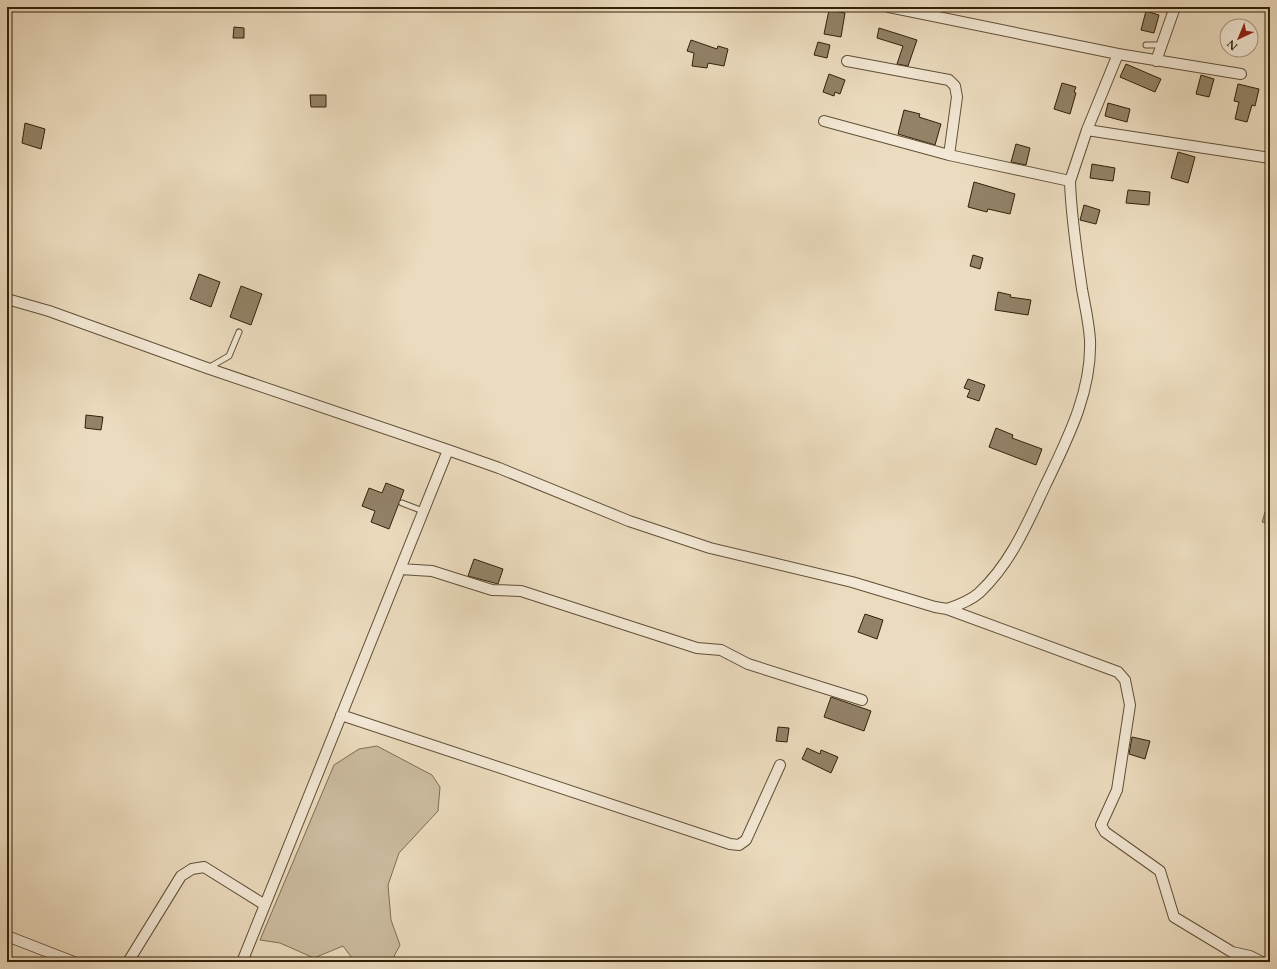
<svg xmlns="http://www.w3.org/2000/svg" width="1277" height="969" font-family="Cardo,serif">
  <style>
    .green { fill: #ccbca0; stroke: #7f6e54 }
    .water { fill: #ad9c81; stroke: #7c6b51 }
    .building { fill: #938268; stroke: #322109 }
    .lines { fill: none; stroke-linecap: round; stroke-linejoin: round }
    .service-casing { stroke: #605036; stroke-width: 7 }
    .minor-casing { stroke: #605036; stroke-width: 12 }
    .service { stroke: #f3e8d5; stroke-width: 5 }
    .minor { stroke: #f3e8d5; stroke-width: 10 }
  </style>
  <rect width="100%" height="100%" fill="#ecdcbf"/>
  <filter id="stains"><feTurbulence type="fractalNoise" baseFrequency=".005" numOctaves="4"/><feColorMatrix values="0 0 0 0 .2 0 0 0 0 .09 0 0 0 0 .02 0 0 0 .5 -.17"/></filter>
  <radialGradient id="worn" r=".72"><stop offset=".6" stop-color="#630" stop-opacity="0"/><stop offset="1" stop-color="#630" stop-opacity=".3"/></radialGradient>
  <path class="green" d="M377,746L432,775L440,787L438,811L399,853L388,885L391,920L400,945L391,962H355L343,946L314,958L280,943L260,940L334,765L359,749Z"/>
  <path class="water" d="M1270,496V524L1262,522Z"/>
  <path class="building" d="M829,10L845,13L841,37L824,34Z
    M1146,11L1159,15L1154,33L1141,30Z
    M234,27L244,28V38H233Z
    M879,28L917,40L908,66L897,64L903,46L877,38Z
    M691,40L717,49L718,46L728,49L724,66L708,63L707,68L692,66L694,53L687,51Z
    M818,42L830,45L827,58L814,55Z
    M1126,64L1161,79L1155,92L1120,77Z
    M829,74L845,80L840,94L835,92L834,96L823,92Z
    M1201,75L1214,79L1209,97L1196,94Z
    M1062,83L1076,87L1074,92L1076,93L1070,114L1054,109Z
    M1238,84L1259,89L1255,106L1252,105L1247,122L1235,119L1239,102L1234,101Z
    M310,95H326V107H311Z
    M1108,103L1130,109L1127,122L1105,116Z
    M904,110L920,114L919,117L941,124L935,145L898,134Z
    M25,123L45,129L41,149L22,143Z
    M1016,144L1030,148L1026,165L1011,162Z
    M1178,152L1195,157L1188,183L1171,178Z
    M1092,164L1115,168L1113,181L1090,178Z
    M974,182L1015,194L1010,214L988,209L987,212L968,207Z
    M1128,190L1150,192L1149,205L1126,203Z
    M1084,205L1100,210L1096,224L1080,220Z
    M973,255L983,258L980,269L970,266Z
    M199,274L220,282L211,307L190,299Z
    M241,286L262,294L251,325L230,317Z
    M998,292L1011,295L1010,297L1031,300L1028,315L995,310Z
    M968,379L985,385L979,401L967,397L970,390L964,388Z
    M86,415L103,417L101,430L85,428Z
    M996,428L1013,435L1012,438L1042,449L1036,465L989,447Z
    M386,483L404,490L389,529L371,522L375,511L362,506L369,488L382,493Z
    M474,559L503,569L498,584L468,576Z
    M865,614L883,620L877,639L858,632Z
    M831,697L871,711L864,731L824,717Z
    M778,727L789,728L787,742L776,741Z
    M1132,737L1150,741L1145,759L1129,754Z
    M807,748L820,754L821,750L838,757L831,773L802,759Z"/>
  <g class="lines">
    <defs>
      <path id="service" d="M1146,45H1161
        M208,368L229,356L239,332
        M402,503L423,511"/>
      <path id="minor" d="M889,7L1118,54
        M847,61L949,80L955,86L957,97L949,155L1070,181C1071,217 1077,254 1082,289C1085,306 1089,323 1090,340C1092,392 1067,440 1045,486C1027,524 1011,563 979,593C970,601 959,605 947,609
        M1156,61L1175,7
        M824,121L949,155
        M1087,130L1270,158
        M1070,181L1087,130L1118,54L1241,74
        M7,299L49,311L207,368L448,450L499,468L629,521L710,548L852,582L935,607L947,609L1118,672L1125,680L1130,705L1117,790L1101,825L1105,832L1160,871L1174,917L1232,952L1250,956L1262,962
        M400,569L432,571L492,590L521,591L697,648L721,650L748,664L862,700
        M341,715L730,844L739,845L746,840L780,765
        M7,936L74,962
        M128,962L181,876L192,869L204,867L265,905
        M242,962L448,450"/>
    </defs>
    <use href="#service" class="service-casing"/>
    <use href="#minor" class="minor-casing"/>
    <use href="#service" class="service"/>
    <use href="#minor" class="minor"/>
  </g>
  <rect width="1277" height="969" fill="none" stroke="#ecdcbf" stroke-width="24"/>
  <rect x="8" y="8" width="1261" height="953" fill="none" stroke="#322109" stroke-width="2"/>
  <rect x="12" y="12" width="1253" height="945" fill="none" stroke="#322109"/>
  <g transform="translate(1239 38) rotate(224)"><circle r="19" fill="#f3e8d5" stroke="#a69883"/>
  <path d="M0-3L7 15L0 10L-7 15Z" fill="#8f2418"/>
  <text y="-6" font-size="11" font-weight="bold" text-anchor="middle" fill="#322109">N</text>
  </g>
  <rect width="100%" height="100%" filter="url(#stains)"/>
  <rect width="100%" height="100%" fill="url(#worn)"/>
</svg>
